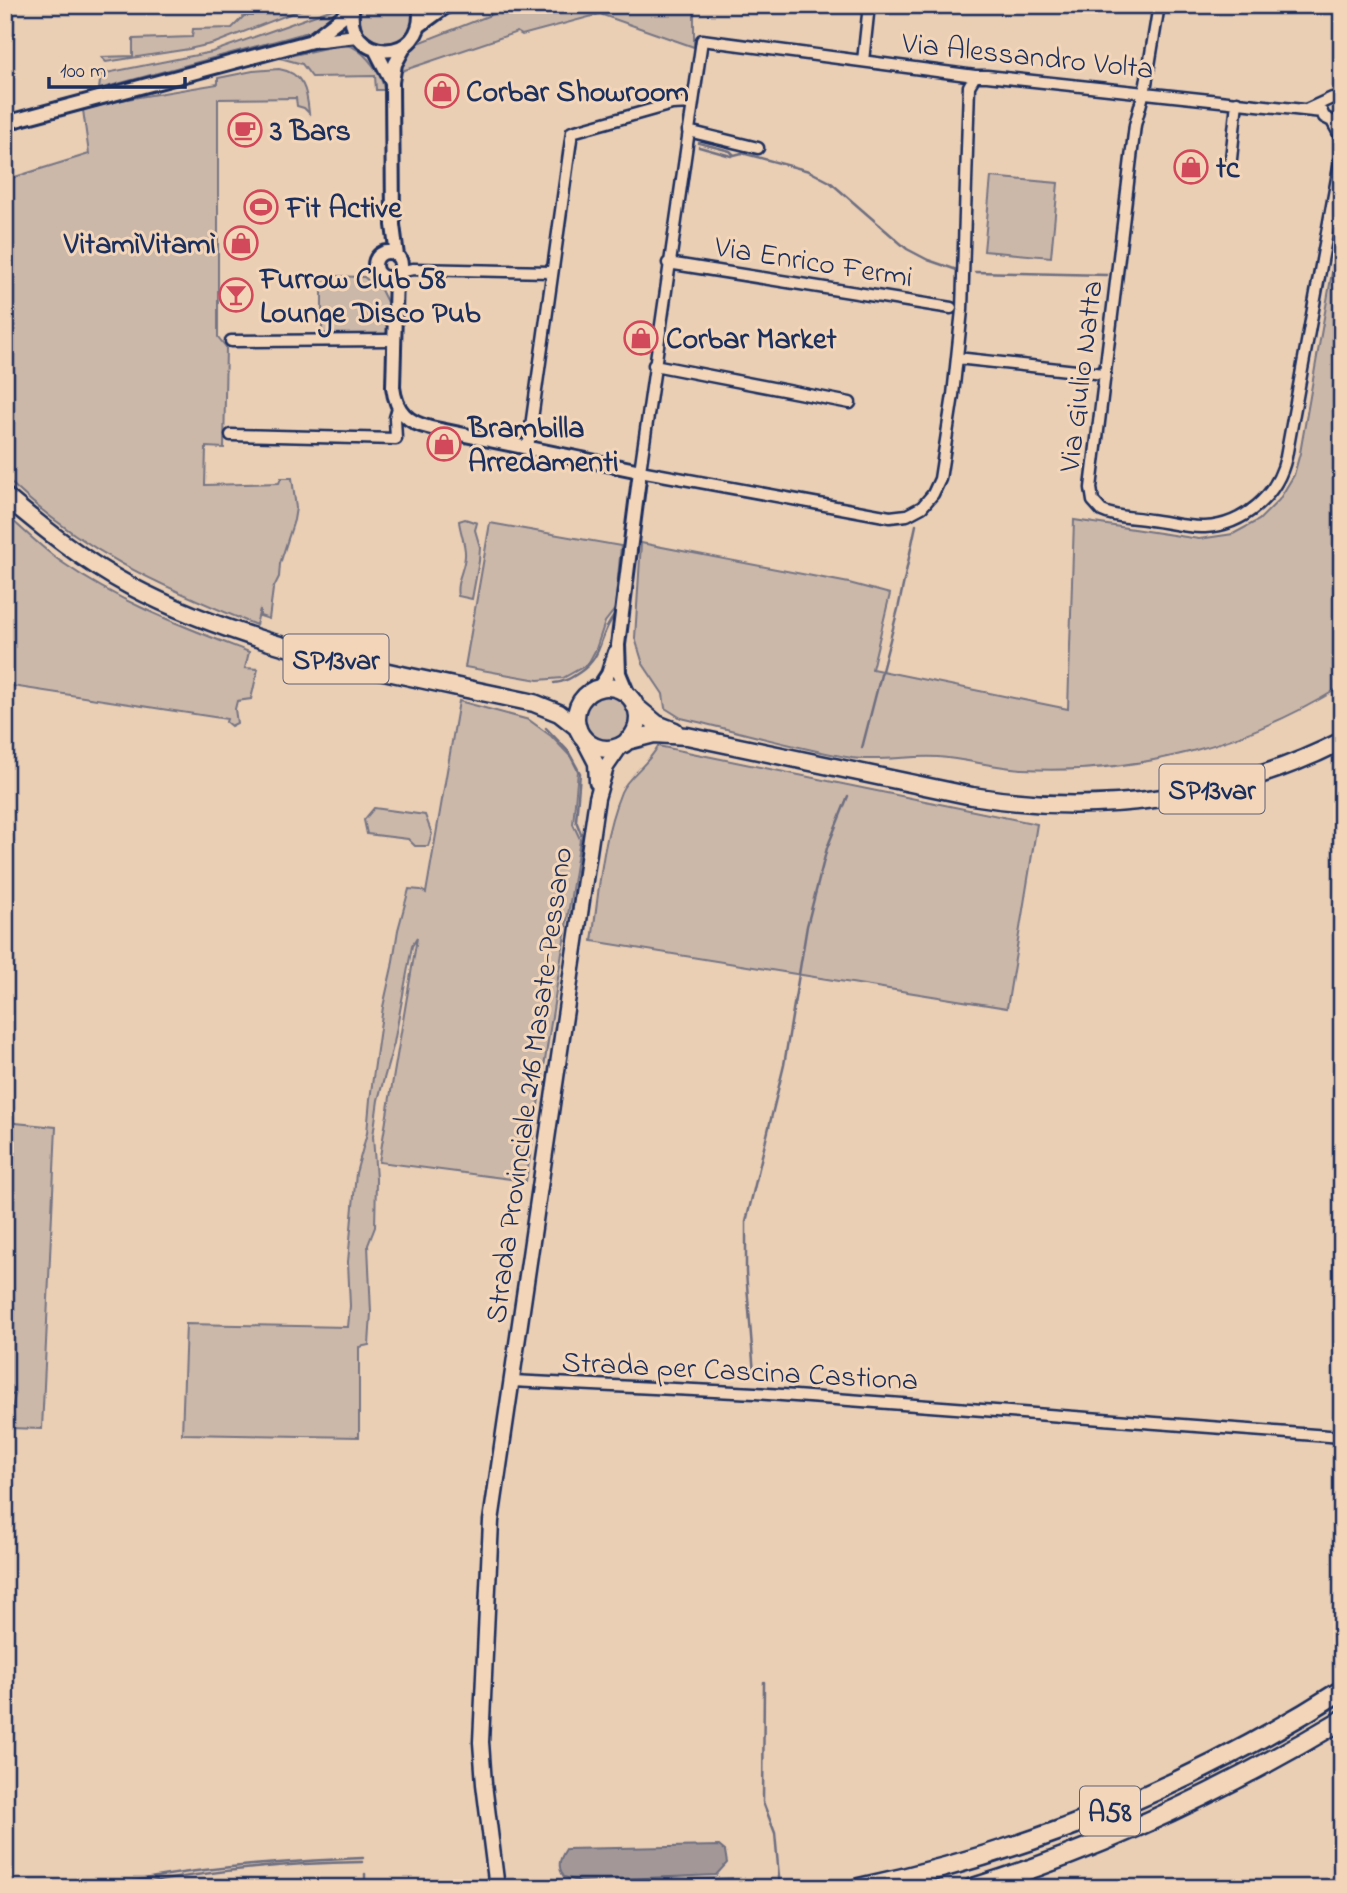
<svg xmlns="http://www.w3.org/2000/svg" width="1347" height="1893" font-family="'Indie Flower',sans-serif">
  <style>
    .green { fill: #ccb8a9; stroke: #747484; stroke-width: 2 }
    .water { fill: #a39897; stroke: #6d6e80; stroke-width: 2 }
    .lines { fill: none; stroke-linecap: round; stroke-linejoin: round }
    .stream { stroke: #6d6e80; stroke-width: 2.5 }
    .minor-casing { stroke: #1b2f5e; stroke-width: 15 }
    .tertiary-casing { stroke: #1b2f5e; stroke-width: 18 }
    .secondary-casing { stroke: #1b2f5e; stroke-width: 19 }
    .primary-casing { stroke: #1b2f5e; stroke-width: 21 }
    .motorway-casing { stroke: #1b2f5e; stroke-width: 23 }
    .minor { stroke: #f3d6b9; stroke-width: 10 }
    .tertiary { stroke: #f3d6b9; stroke-width: 12 }
    .secondary { stroke: #f3d6b9; stroke-width: 14 }
    .primary { stroke: #f3d6b9; stroke-width: 16 }
    .motorway { stroke: #f3d6b9; stroke-width: 18 }
    .labels { text-anchor: middle; stroke-width: 6; stroke-linejoin: round; paint-order: stroke }
    .shield { fill: #f3d6b9; stroke: #5c6179; stroke-width: 2 }
    .shield-label { font-size: 28px; font-weight: bold; fill: #1b2f5e }
    .street-label { font-size: 30px; fill: #1b2f5e; stroke: #f3d6b9 }
    .poi-label { font-size: 30px; font-weight: bold; fill: #1b2f5e; stroke: #f3d6b9; text-anchor: start }
  </style>
  <rect width="100%" height="100%" fill="#eacfb5"/>
  <filter id="ink" filterUnits="userSpaceOnUse"><feTurbulence type="fractalNoise" baseFrequency=".0143" numOctaves="2"/><feDisplacementMap in="SourceGraphic" scale="14" xChannelSelector="R" yChannelSelector="G"/><feConvolveMatrix kernelMatrix="1 2 1 2 8 2 1 2 1" color-interpolation-filters="sRGB"/></filter>
  <g filter="url(#ink)">
    <path class="green" d="M278,5H313L215,43L189,49L106,62L101,57L133,56V39L192,37L193,29L232,28L244,16H253V9H278Z
      M344,5V10L316,30L99,89L101,74L212,52Z
      M362,5H411C427,55 347,56 362,5Z
      M516,5H696L694,15V47L600,14L522,35L517,32L396,73L402,62L416,44Z
      M335,46C341,45 348,45 353,47C367,54 383,76 384,90H376L375,76L312,77L302,64L280,58Z
      M279,69C304,73 307,91 309,113L304,108L297,106L296,98L218,99V337L226,347L224,448L206,447L205,485L279,483L281,478H292L296,508L294,520L280,564L279,577L273,589L269,619L260,616V609L256,625C160,586 80,551 5,477V180L89,154L83,110L121,100L218,84V78L253,71Z
      M991,177L1058,183L1051,257L984,251Z
      M1342,216V686C1246,746 1134,775 1022,769C993,767 966,759 938,757C910,755 880,762 852,758C795,748 738,731 681,718L665,708L663,694L643,664L635,638L641,543L849,583L890,594L872,669L1068,709L1074,520L1199,539L1233,534L1259,520L1279,500L1294,475L1300,453Z
      M328,276L364,277L381,290L388,304V332L382,336H322V281Z
      M5,514C24,530 43,549 63,563C120,603 185,627 249,652L245,668L258,669L251,699L237,701L235,709L237,723L231,726L226,722L227,719L5,685Z
      M465,519L477,523L475,530L480,547L479,561L472,599L458,596C455,582 464,571 465,556C466,545 460,532 459,521Z
      M490,523L621,546L615,609L605,622L596,649L588,664L563,678L538,680L465,667Z
      M581 718a26 26 0 1 1 52 0a26 26 0 1 1-52 0Z
      M459,701L529,720L551,736L571,757L578,771L573,824L580,839L526,1181L379,1162L417,938L412,946L394,1043L378,1100L373,1136L376,1179L375,1227L368,1245L371,1313L369,1345L359,1347V1437L182,1434L186,1324L348,1327L350,1306L348,1262L356,1173L367,1133L370,1099L383,1007L392,967L398,930L409,889L421,890L426,893Z
      M658,746L1037,824L1007,1008L592,941C599,891 602,839 621,792C627,777 649,764 658,746Z
      M374,808L425,815L432,834L428,846H415L408,839L367,834L364,820Z
      M5,1122L56,1127L42,1429L8,1428L15,1395L5,1394Z"/>
    <path class="water" d="M719,1846L725,1851L727,1863L716,1875L577,1881L564,1877C557,1866 559,1860 566,1849Z
      M732,1878V1888H634L633,1882Z"/>
    <g class="lines">
      <path class="stream" d="M699,143L730,151L734,155L742,153L809,171L830,182L907,249L928,260L957,270
        M699,147L731,156L734,155
        M975,272L1107,275
        M554,683C565,682 571,678 580,672C604,656 598,636 614,616
        M546,728L568,751L580,773L576,821L582,836L571,915
        M862,748L898,609L916,525
        M754,1374L746,1272V1222L784,1065L807,926L827,848L848,796
        M764,1682L763,1802L775,1833L780,1888
        M101,1888C186,1868 275,1862 363,1858
        M121,1888C200,1872 281,1863 362,1862
        M365,1888V1874"/>
      <defs>
        <path id="minor" d="M1159,5L1146,84L1135,125L1091,488L1093,501L1102,511C1116,518 1135,517 1150,520C1168,522 1187,528 1205,527C1244,525 1278,495 1286,457L1342,151
          M863,61L869,5
          M975,76L969,86L962,310L953,395L940,479L933,494L922,507L907,515L890,517L640,471L702,40L975,76H987L1322,112
          M1308,109L1332,98L1342,102
          M1322,112L1324,117L1332,121L1342,139
          M688,131L758,148
          M1231,159L1237,102
          M668,263L951,308
          M399,272L413,269L552,272
          M231,341L393,340
          M957,358L1104,374
          M654,365L850,403
          M231,435L396,439L395,418L398,408
          M528,448L572,132L672,104L692,103
          M512,1381L755,1393L1342,1437"/>
        <path id="tertiary" d="M353,5C340,64 430,67 419,5
          M419,26L448,5
          M312,40L352,9
          M375,49L392,82
          M5,123L312,41L357,36
          M375 265a13 13 0 1 1 26 0a13 13 0 1 1-26 0Z
          M397,256L393,225L392,82L395,64L405,46
          M396,275L393,387C396,412 408,423 431,428L640,471L618,645L619,673L629,697
          M598,689L608,674L615,652"/>
        <path id="secondary" d="M583,738L596,763L597,782
          M497,1888L484,1784L481,1742L491,1521L597,798L606,767L621,745"/>
        <path id="primary" d="M5,496C44,529 85,562 130,586C255,652 397,673 534,703L559,713L578,728
          M576 718a31 31 0 1 1 62 0a31 31 0 1 1-62 0Z
          M634,705L657,724L675,731
          M627,741L654,734L687,736L972,796C1098,817 1227,799 1342,741"/>
        <path id="motorway" d="M859,1888C1030,1852 1195,1784 1342,1690
          M973,1888C1104,1848 1225,1790 1342,1720"/>
      </defs>
      <use href="#minor" class="minor-casing"/>
      <use href="#tertiary" class="tertiary-casing"/>
      <use href="#secondary" class="secondary-casing"/>
      <use href="#primary" class="primary-casing"/>
      <use href="#motorway" class="motorway-casing"/>
      <use href="#minor" class="minor"/>
      <use href="#tertiary" class="tertiary"/>
      <use href="#secondary" class="secondary"/>
      <use href="#primary" class="primary"/>
      <use href="#motorway" class="motorway"/>
    </g>
  </g>
  <defs>
    <symbol id="shop-ring" viewBox="-11 -11 22 22"><circle r="9.5" fill="#f3d6b9" stroke="#d1495b" stroke-width="1.5"/><path d="M-5-2.5h2.3a2.7 3.5 0 0 1 5.4 0H5L5.5 6h-11ZM-1.5-2.5h3a1.5 2.3 0 0 0-3 0Z" fill="#d1495b"/></symbol>
    <symbol id="cafe-ring" viewBox="-11 -11 22 22"><circle r="9.5" fill="#f3d6b9" stroke="#d1495b" stroke-width="1.5"/><path d="M-5.5-4.5H6V0H3Q3 3.5 0 3.5H-2.5Q-5.5 3.5-5.5 0ZM3-3.2v2h1.7v-2ZM-6 4.5H4V6H-6Z" fill="#d1495b"/></symbol>
    <symbol id="stadium-ring" viewBox="-11 -11 22 22"><circle r="9.5" fill="#f3d6b9" stroke="#d1495b" stroke-width="1.5"/><path d="M0-5a6.5 5 0 1 0 0 10a6.5 5 0 1 0 0-10ZM-3.5-1.8h7v3.6h-7Z" fill="#d1495b"/></symbol>
    <symbol id="bar-ring" viewBox="-11 -11 22 22"><circle r="9.5" fill="#f3d6b9" stroke="#d1495b" stroke-width="1.5"/><path d="M-6-5H6L.8 .8V4.5H3.5V6h-7V4.5H-.8V.8Z" fill="#d1495b"/></symbol>
  </defs>
  <g fill-rule="evenodd">
    <use href="#shop-ring" x="423" y="72" width="38" height="38"/>
    <use href="#cafe-ring" x="226" y="111" width="38" height="38"/>
    <use href="#shop-ring" x="1172" y="148" width="38" height="38"/>
    <use href="#stadium-ring" x="242" y="188" width="38" height="38"/>
    <use href="#shop-ring" x="222" y="224" width="38" height="38"/>
    <use href="#bar-ring" x="217" y="276" width="38" height="38"/>
    <use href="#shop-ring" x="622" y="319" width="38" height="38"/>
    <use href="#shop-ring" x="425" y="425" width="38" height="38"/>
  </g>
  <g class="labels">
    <g class="shield">
      <rect x="283.5" y="634.5" width="105" height="49" rx="5"/>
      <rect x="1159.5" y="764.5" width="105" height="49" rx="5"/>
      <rect x="1080" y="1786.5" width="60" height="49" rx="5"/>
    </g>
    <g class="shield-label">
      <text x="336" y="669">SP13var</text>
      <text x="1212" y="799">SP13var</text>
      <text x="1110" y="1821">A58</text>
    </g>
    <g class="street-label">
      <text transform="translate(1028 55) rotate(6)" y="10">Via Alessandro Volta</text>
      <text transform="translate(814 261) rotate(9)" y="10">Via Enrico Fermi</text>
      <text transform="translate(1080 376) rotate(-83)" y="10">Via Giulio Natta</text>
      <text transform="translate(528 1085) rotate(-82)" y="10">Strada Provinciale 216 Masate-Pessano</text>
      <text transform="translate(740 1370) rotate(3)" y="10">Strada per Cascina Castiona</text>
    </g>
    <g class="poi-label">
      <text x="466" y="101">Corbar Showroom</text>
      <text x="270" y="140">3 Bars</text>
      <text x="1216" y="177">tc</text>
      <text x="286" y="217">Fit Active</text>
      <text x="216" y="253" text-anchor="end">VitamìVitamì</text>
      <text x="260" y="288">Furrow Club 58<tspan x="260" dy="34">Lounge Disco Pub</tspan></text>
      <text x="666" y="348">Corbar Market</text>
      <text x="468" y="437">Brambilla<tspan x="468" dy="34">Arredamenti</tspan></text>
    </g>
  </g>
  <rect width="1347" height="1893" fill="none" stroke="#f3d6b9" stroke-width="28"/>
  <rect x="14" y="14" width="1319" height="1865" fill="none" stroke="#1b2f5e" stroke-width="2.5" filter="url(#ink)"/>
  <path d="M49 77v10h136v-10" fill="none" stroke="#1b2f5e" stroke-width="3.5"/>
  <text x="60" y="77" font-size="21" fill="#1b2f5e" stroke="#f3d6b9" stroke-width="5" paint-order="stroke">100 m</text>
</svg>
